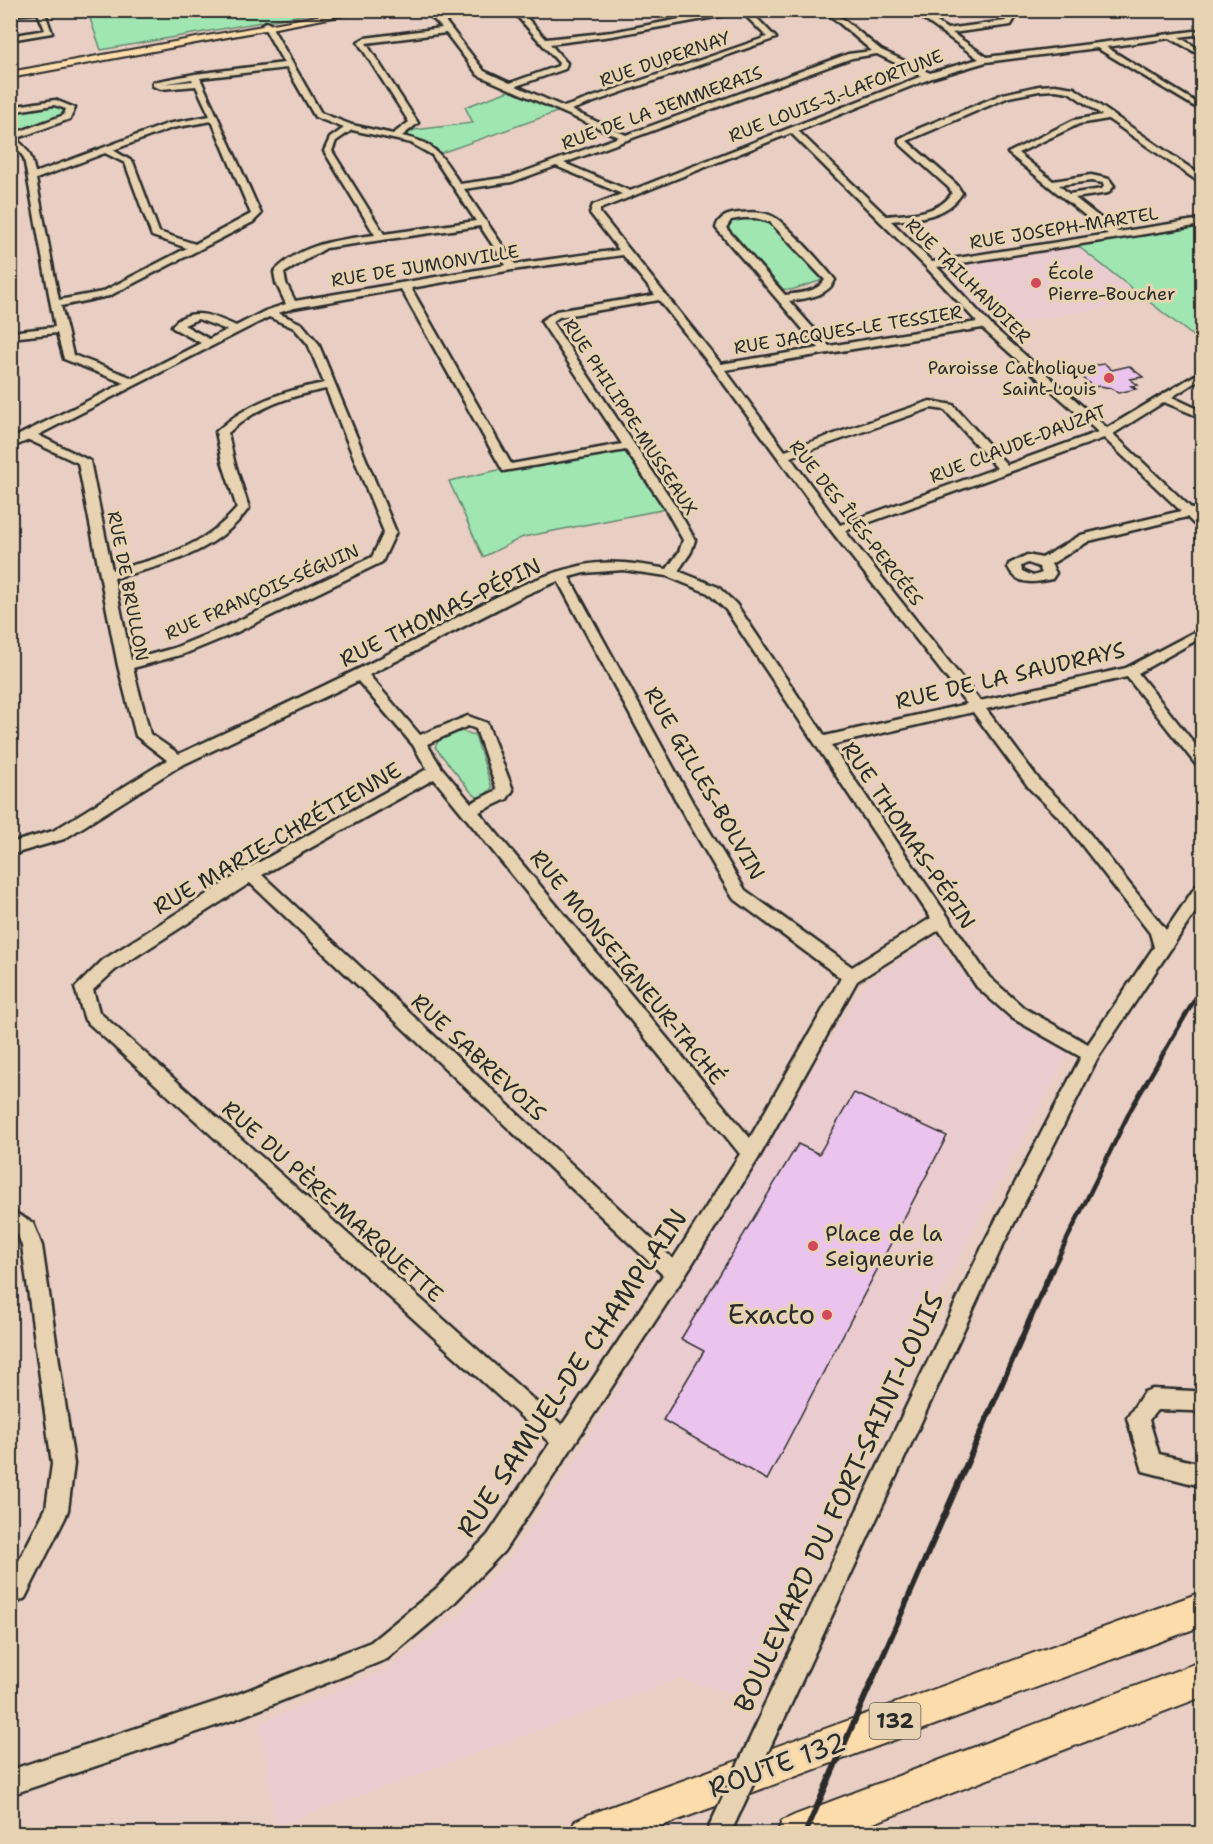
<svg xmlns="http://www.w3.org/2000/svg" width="1213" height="1844" font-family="'Shantell Sans',sans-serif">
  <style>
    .built { fill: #e9cbd0 }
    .green { fill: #9fe6b3; stroke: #65886f; stroke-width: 1.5 }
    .building { fill: #eac4ed; stroke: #2b2b2b; stroke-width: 1.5 }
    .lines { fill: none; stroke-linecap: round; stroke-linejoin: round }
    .minor-casing { stroke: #2b2b2b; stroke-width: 5 }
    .major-casing { stroke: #2b2b2b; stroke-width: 4 }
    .highway-casing { stroke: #2b2b2b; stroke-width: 4 }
    .minor { fill: #e7d3b1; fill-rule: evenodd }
    .major { fill: #fddcac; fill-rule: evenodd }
    .highway { fill: #fddcac; fill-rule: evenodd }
    .rail-far1 { stroke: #2b2b2b; stroke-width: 4.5 }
    .rail { stroke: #2b2b2b; stroke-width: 6 }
    .minor-bridge-casing { stroke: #2b2b2b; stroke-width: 27; stroke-linecap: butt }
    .minor-bridge { stroke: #e7d3b1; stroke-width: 22 }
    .poi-dot { fill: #d1495b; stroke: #e7d3b1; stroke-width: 2 }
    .labels { text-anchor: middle; stroke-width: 6; stroke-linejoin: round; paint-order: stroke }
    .far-street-label { font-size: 18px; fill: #2b2b2b; stroke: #e7d3b1 }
    .far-poi-label { font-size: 18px; fill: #2b2b2b; stroke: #e7d3b1; text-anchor: start }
    .shield { fill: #e7d3b1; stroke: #635d53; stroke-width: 1.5 }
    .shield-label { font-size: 21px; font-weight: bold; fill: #2b2b2b }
    .street-label { font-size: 22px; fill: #2b2b2b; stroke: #e7d3b1 }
    .poi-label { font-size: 22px; fill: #2b2b2b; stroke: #e7d3b1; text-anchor: start }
    .near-poi-label { font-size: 27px; fill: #2b2b2b; stroke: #e7d3b1; text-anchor: end }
    .near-street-label { font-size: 27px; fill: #2b2b2b; stroke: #e7d3b1 }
  </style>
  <rect width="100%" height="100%" fill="#e8cec3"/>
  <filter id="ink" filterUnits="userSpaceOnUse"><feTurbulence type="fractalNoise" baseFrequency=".0167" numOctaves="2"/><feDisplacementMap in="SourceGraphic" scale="12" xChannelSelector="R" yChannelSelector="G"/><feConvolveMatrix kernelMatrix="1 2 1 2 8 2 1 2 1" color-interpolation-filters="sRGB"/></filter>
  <g filter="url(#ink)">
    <path class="built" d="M1074,243L1149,300L988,328L930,265Z
      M934,941L974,985L1017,1020L1070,1050L933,1305L745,1696L679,1679L277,1826L260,1723L388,1670L462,1614L509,1560L567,1474L856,997L869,980Z"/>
    <path class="green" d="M87,10H325V11L101,50Z
      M511,90L560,111L441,153L426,141L403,136L414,130L473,123L465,107Z
      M47,105H56L64,108L61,115L11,136V112Z
      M744,217L766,220L821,278L820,281L791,290L783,289L728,229L727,225L731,221Z
      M1202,222V343L1074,243Z
      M628,446L671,508L523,537L483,557L449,481L507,468Z
      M461,731L475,735L492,788L483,797H477L471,792L435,747L439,740Z"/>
    <path class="building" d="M1105,364L1112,370L1129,366L1143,377L1130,379L1138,385L1131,386L1136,389L1118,393L1111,388L1100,386L1094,387L1080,376L1095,373L1088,366Z
      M854,1093L947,1136L767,1480L663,1420L704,1351L681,1339L798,1144L819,1154Z"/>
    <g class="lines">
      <defs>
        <path id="minor" d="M44,10L52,33L10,40V36L45,30L38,13L10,15V11Z
          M425,10H433L442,17L484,71L510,83L558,66L559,63L518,17C527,9 538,10 549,10L526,17L546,39L612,32L727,10H749L776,38L571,110L626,135L848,54L872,51L824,10H832L881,50L930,73L979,59L911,10H920L947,29L1005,21L1007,19L996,10H1005L1015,18L1011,25L952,33L987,57L1202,30V34L1179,37L1202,51V56L1170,38L1106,47L1202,106V111L1097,48L986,62L932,78L798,131L886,216C907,214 940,214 952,193L949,188L899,143V139L920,128L1003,94L1039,86L1055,85L1074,88L1202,176V183L1199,182L1108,119L1079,124L1018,153L1053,181L1091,175L1109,179L1114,186L1108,193L1075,198L1118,232L1202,219V225L937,267L992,326L1107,428L1202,371V378L1172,397L1202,411V418L1164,402L1113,434L1192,509L1201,508L1202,512L1198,514L1202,519V529L1198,528L1187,517L1089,541L1051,564L1056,573L1052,579C1034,583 1017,586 1008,567L1009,564L1027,555L1042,558L1081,535L1181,511L1104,438L845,531L980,701L1126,668L1202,628V637L1138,673L1202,753V767L1197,766L1127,677L986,709L1040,781L1074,814L1166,930L1196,886L1202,884V902L1097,1059L1000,1251L780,1728L771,1731L762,1728L759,1719L762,1710L986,1239L1081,1057L1012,1018L977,987L939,930L857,981L758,1159L682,1280L504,1551L453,1604L387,1659L233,1720L10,1795V1770L233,1696L371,1642L437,1588L488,1535L550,1443L85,1020L75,988L103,960L245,870L427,769L413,745L358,681L178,767L64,839L10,855V843L53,831L167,760L136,736L118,666L78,463L29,440L10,448V440L23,433L124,383L64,359L57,333L10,338V332L55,327L24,158L18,149L10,144V135L64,115L66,109L54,105L10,112V107L55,100L75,108L70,119L15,139C29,148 32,158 35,173L167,124L210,116L196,86L161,89L153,86V82L195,74L284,63L262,24L266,22L270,24L321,113L352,125L393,134L409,122L358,42L365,38L442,28ZM742,12L767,37L564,107L516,86L565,69L567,63L550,44L612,36ZM446,33L478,75L619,137L510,177L460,184C442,156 436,143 402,136L418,123L366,43ZM877,54L922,76L630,191L564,163L852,58ZM287,68L315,117L344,128L330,138L324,151L375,235C337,240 302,243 274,272L276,283L286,304L265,311L236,326C214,316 190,305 172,326L173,328L201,343L133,378L73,355L61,306L109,296L253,222L261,214L200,78ZM192,79L193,81L161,84ZM1055,90L1069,92L1102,115L1074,120L1008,153L1108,234L932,262L891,221C916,219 948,217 962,193L956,184L907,141L1009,97L1039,91ZM212,121L251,214L195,244L159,232L133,162L113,150L172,128ZM352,130L411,143L432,155L476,221L384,234L332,151L336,141ZM791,133L926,267L977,322L829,346L789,301C806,298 827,297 835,280C823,265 792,230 777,219C765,210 746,212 732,214C724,216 718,219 716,228L819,348L721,364L600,213V209ZM105,153L125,163L152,236L187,248L102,292L59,300L36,179ZM556,166L622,194L593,205L590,213L619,250L515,264L464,189L512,182ZM1091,181L1103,183L1104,186L1102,189L1069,194L1059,185ZM743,218H755L770,222L825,280C816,293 799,293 785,295L726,228L731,220ZM480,226L506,265L295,301L286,283L284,273L326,248ZM623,255L655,295L556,311L541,321L622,444L511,464L411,288L512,270ZM401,289L503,471L626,450L665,508L683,540L679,552L667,569C638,564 609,559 580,566C516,580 456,620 398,649C326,686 252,720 179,754L150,734L133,668L184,654L235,633L382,562L396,532L318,343L302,324L278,313L294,308ZM659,300L714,370L833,533L967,704L825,736L736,604L718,587L678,571L691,552L695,540L677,508L552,322L559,317ZM269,317L294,328L308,344L324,383C284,391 249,402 218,430L216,432L222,461L237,508C204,547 160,559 112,570L90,461L38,435ZM198,319L227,330L209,339L184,325ZM982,328L1098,432L1007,465L953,405L930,401L785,451L725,370ZM326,389L384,532L372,557L225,627L174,648L131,660L114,578C166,565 216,553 249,508L234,461L228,433C256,407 289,396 326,389ZM931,408L945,410L997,468L840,525L790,457ZM1028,563L1039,567L1042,573L1033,576L1022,571L1021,566ZM623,570L667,576L708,593L726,610L931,918L852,967L745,890L694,805L569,577L584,573ZM558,581L679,806L733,898L841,978L750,1138L479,812L507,799L513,790L487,723L468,716L420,735L369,675L525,595ZM973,712L1030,789L1064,822L1150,933L1154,947L1088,1044L1024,1008L989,977L831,745ZM468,726L476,729L497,790L471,803L441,767L427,744ZM434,779L740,1154L673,1259L262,875ZM250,883L663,1275L562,1425L99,1012L93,990L115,970Z
          M1083,10H1111L1101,15Z
          M1196,10H1202V14Z
          M10,1210L33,1223L42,1246L74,1464L68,1510L65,1518L25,1598L10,1607V1578L46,1508L52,1464L22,1246L18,1235L10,1229Z
          M1152,1389L1193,1391L1202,1394V1414L1193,1411L1157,1410L1149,1420L1159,1454L1197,1463L1202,1461V1483L1197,1485L1143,1471L1127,1418L1144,1392Z"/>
        <path id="major" d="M350,10H371L10,78V72Z"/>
        <path id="highway" d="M1202,1592V1626L640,1834H570L575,1821L588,1815Z
          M1202,1661V1697L845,1834H777L782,1821L795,1815Z"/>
      </defs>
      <use href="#minor" class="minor-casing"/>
      <use href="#major" class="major-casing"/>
      <use href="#highway" class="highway-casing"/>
      <use href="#minor" class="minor"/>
      <use href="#major" class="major"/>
      <use href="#highway" class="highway"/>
      <path class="rail-far1" d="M1052,1270L1131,1109L1202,987"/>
      <path class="rail" d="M805,1834L1052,1269"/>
      <defs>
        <path id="minor-bridge" d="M718,1834L771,1719"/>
      </defs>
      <use href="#minor-bridge" class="minor-bridge-casing"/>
      <use href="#minor-bridge" class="minor-bridge"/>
    </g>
  </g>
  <g class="poi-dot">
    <circle cx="1036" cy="283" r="6"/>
    <circle cx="1109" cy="378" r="6"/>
    <circle cx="813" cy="1246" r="6"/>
    <circle cx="827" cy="1315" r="6"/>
  </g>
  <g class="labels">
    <g class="far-street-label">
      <text transform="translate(665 59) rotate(-19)" y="6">RUE DUPERNAY</text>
      <text transform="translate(836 96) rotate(-21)" y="6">RUE LOUIS-J.-LAFORTUNE</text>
      <text transform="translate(662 108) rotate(-20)" y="6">RUE DE LA JEMMERAIS</text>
      <text transform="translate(1064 228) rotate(-9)" y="6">RUE JOSEPH-MARTEL</text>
      <text transform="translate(425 266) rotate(-9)" y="6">RUE DE JUMONVILLE</text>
      <text transform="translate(968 281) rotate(45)" y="6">RUE TAILHANDIER</text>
      <text transform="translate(848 330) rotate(-9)" y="6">RUE JACQUES-LE TESSIER</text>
      <text transform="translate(630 417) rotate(57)" y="6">RUE PHILIPPE-MUSSEAUX</text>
      <text transform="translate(1018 444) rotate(-21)" y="6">RUE CLAUDE-DAUZAT</text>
      <text transform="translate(856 523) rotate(52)" y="6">RUE DES ÎLES-PERCÉES</text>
      <text transform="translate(128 586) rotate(79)" y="6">RUE DE BRULLON</text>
      <text transform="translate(262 592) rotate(-24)" y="6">RUE FRANÇOIS-SÉGUIN</text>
    </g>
    <g class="far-poi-label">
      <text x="1048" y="279">École<tspan x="1048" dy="21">Pierre-Boucher</tspan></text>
      <text x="1097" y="374" text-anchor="end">Paroisse Catholique<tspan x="1097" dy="21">Saint-Louis</tspan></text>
    </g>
    <rect class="shield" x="869.5" y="1703" width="51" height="36" rx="4.5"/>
    <g class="shield-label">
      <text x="895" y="1728">132</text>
    </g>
    <g class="street-label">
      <text transform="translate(440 612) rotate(-26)" y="8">RUE THOMAS-PÉPIN</text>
      <text transform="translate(1010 675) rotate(-13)" y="8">RUE DE LA SAUDRAYS</text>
      <text transform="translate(705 783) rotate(60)" y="8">RUE GILLES-BOLVIN</text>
      <text transform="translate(909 835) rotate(56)" y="8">RUE THOMAS-PÉPIN</text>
      <text transform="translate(277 838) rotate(-30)" y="8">RUE MARIE-CHRÉTIENNE</text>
      <text transform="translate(628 967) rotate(51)" y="8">RUE MONSEIGNEUR-TACHÉ</text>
      <text transform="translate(479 1057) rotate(43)" y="8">RUE SABREVOIS</text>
      <text transform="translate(333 1201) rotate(42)" y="8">RUE DU PÈRE-MARQUETTE</text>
    </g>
    <g class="poi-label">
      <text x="825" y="1241">Place de la<tspan x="825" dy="25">Seigneurie</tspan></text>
    </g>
    <g class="near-poi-label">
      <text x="815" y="1324">Exacto</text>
    </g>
    <g class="near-street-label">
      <text transform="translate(572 1373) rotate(-56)" y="9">RUE SAMUEL-DE CHAMPLAIN</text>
      <text transform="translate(839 1502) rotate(-65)" y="9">BOULEVARD DU FORT-SAINT-LOUIS</text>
      <text transform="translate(777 1765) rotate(-20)" y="9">ROUTE 132</text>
    </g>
  </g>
  <rect width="1213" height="1844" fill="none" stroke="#e7d3b1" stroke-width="36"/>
  <rect x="18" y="18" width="1177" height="1808" fill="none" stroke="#2b2b2b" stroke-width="2" filter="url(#ink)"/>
</svg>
